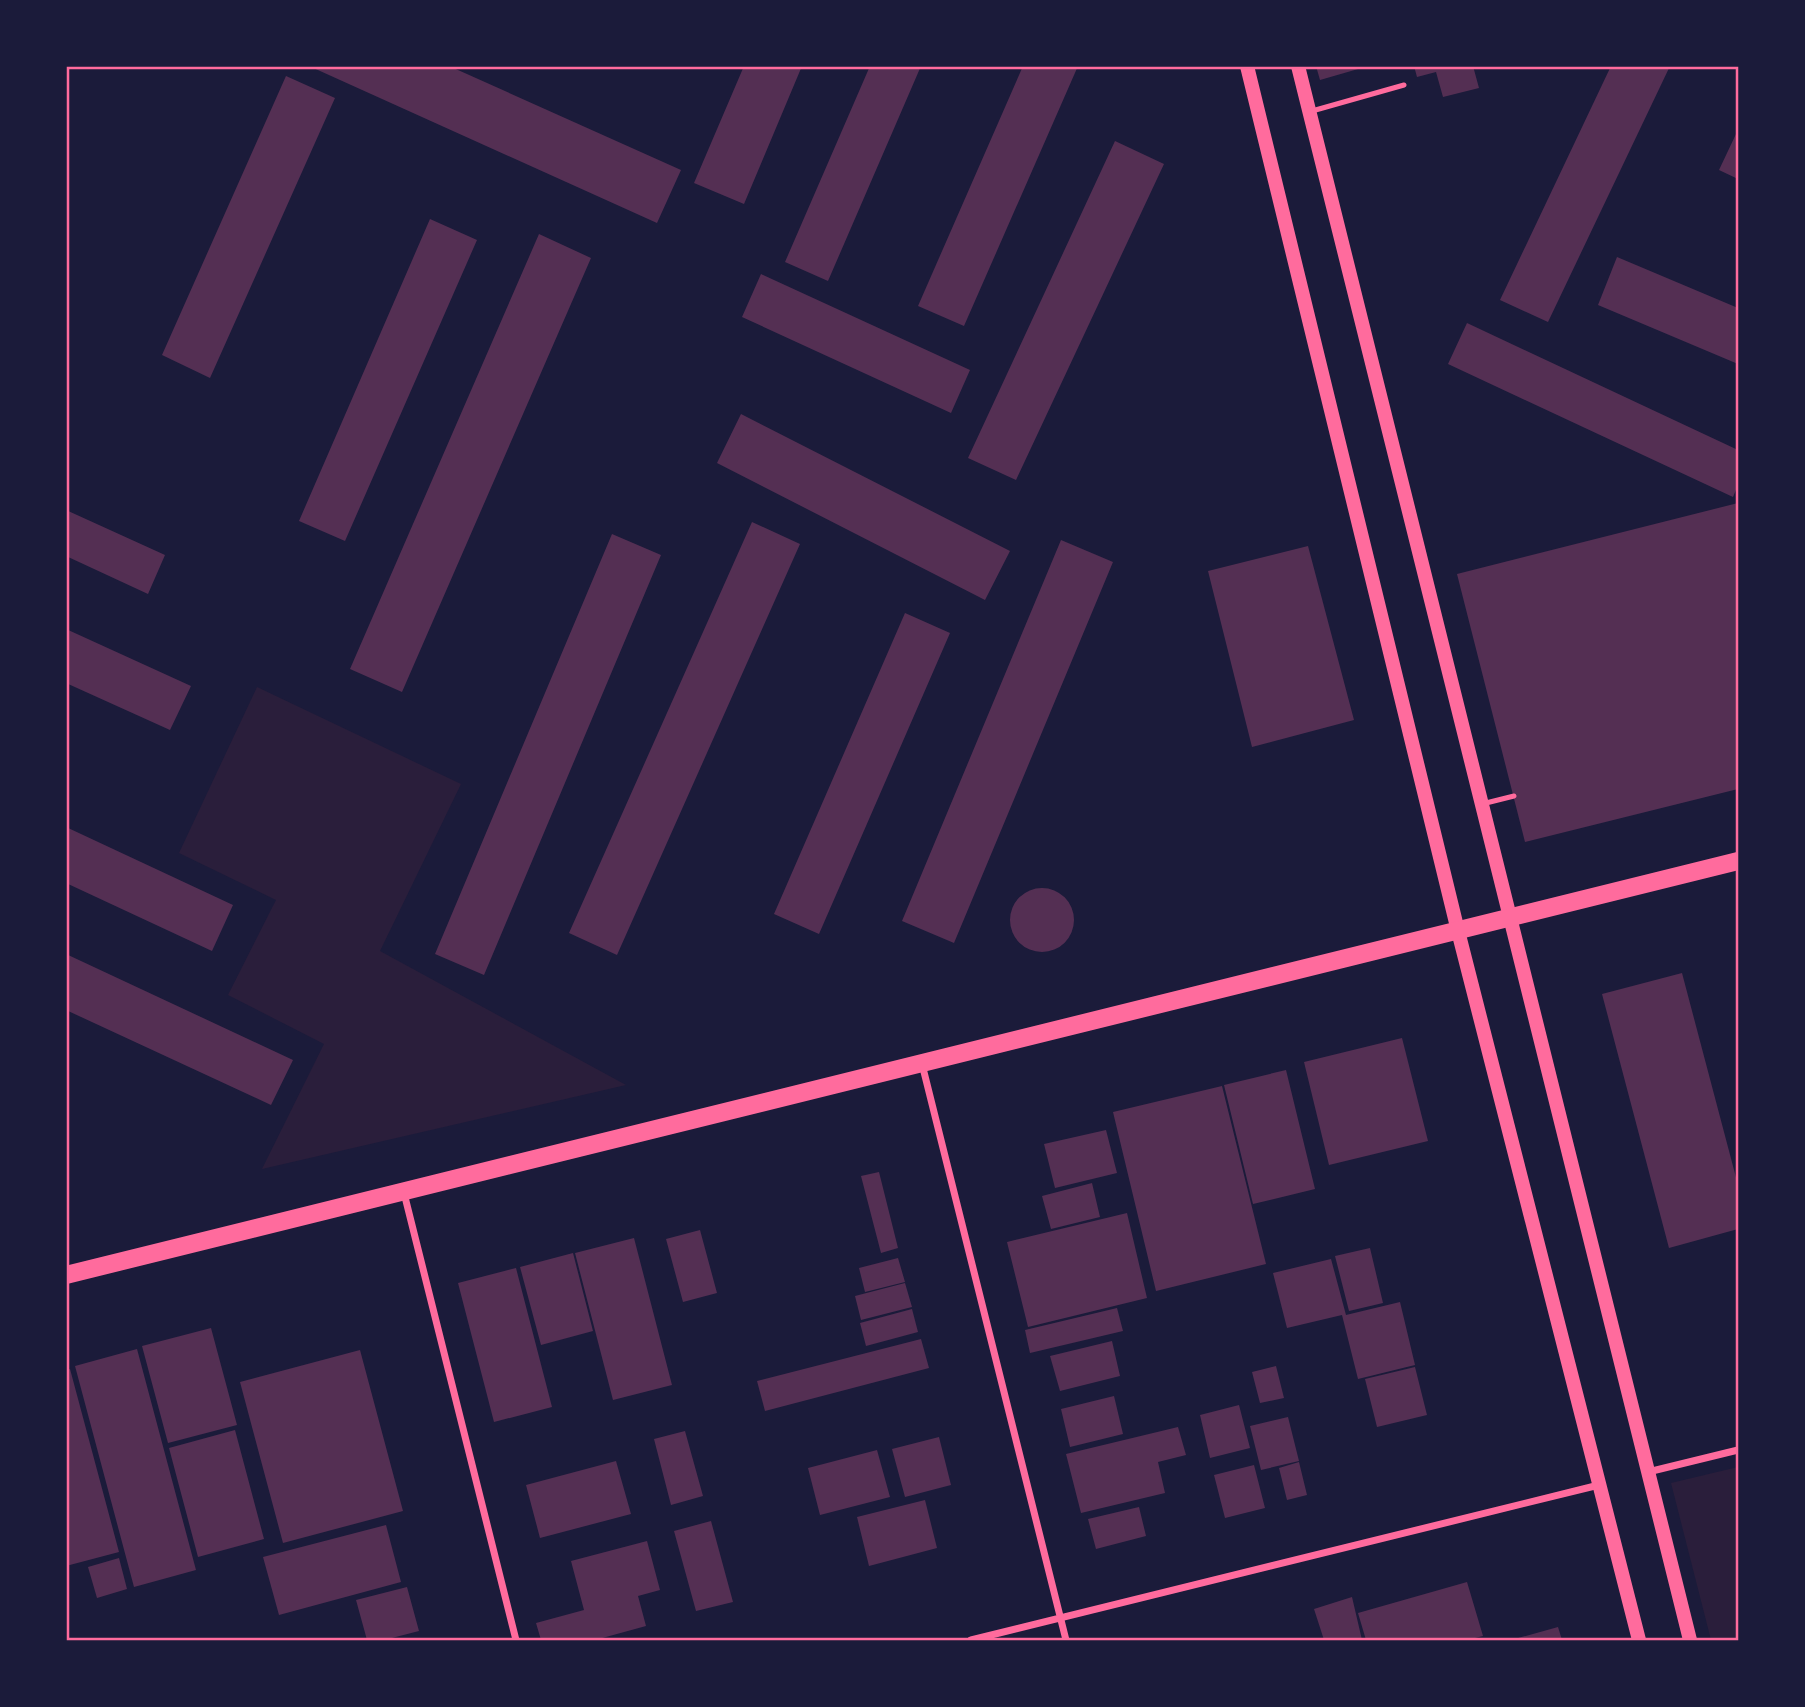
<svg xmlns="http://www.w3.org/2000/svg" width="1805" height="1707" font-family="'Golos Text',sans-serif">
  <style>
    .green { fill: #2a1e3b }
    .building { fill: #542f53 }
    .lines { fill: none; stroke-linecap: round; stroke-linejoin: round }
    .service { stroke: #ff6b9d; stroke-width: 5 }
    .minor { stroke: #ff6b9d; stroke-width: 7 }
    .secondary { stroke: #ff6b9d; stroke-width: 14 }
    .primary { stroke: #ff6b9d; stroke-width: 18 }
    .neatline { fill: none; stroke: #ff6b9d; stroke-width: 2.5 }
  </style>
  <rect width="100%" height="100%" fill="#1b1b3a"/>
  <path class="green" d="M257,687L461,784L380,951L626,1085L262,1169L324,1044L228,995L276,900L179,853Z
    M1738,1467V1640H1711L1671,1483Z"/>
  <path class="building" d="M309,66H449L681,170L657,223Z
    M744,66H802L744,204L694,183Z
    M870,66H921L828,281L785,262Z
    M1023,66H1078L964,326L918,306Z
    M1316,66H1365V67L1320,80Z
    M1414,66H1473L1479,88L1443,97L1436,72L1417,77Z
    M1611,66H1670L1548,322L1500,300Z
    M286,76L335,98L210,378L162,355Z
    M1736,134L1738,136V179L1719,170Z
    M1115,141L1164,164L1016,480L968,458Z
    M430,219L477,240L345,541L299,521Z
    M539,234L591,258L402,692L350,669Z
    M1617,257L1738,308V364L1598,305Z
    M761,274L970,370L951,413L742,317Z
    M1467,323L1738,450V485L1733,497L1448,364Z
    M741,414L1010,551L985,600L717,463Z
    M1738,503V789L1525,842L1457,574Z
    M66,510L165,555L148,594L66,556Z
    M752,522L800,544L617,955L569,933Z
    M612,534L661,555L484,975L435,954Z
    M1061,540L1113,562L954,943L902,921Z
    M1308,546L1354,720L1252,747L1208,571Z
    M905,613L950,633L819,934L774,914Z
    M66,629L191,686L170,730L66,683Z
    M66,827L233,905L212,951L66,883Z
    M1010 920a32 32 0 1 1 64 0a32 32 0 1 1-64 0Z
    M66,954L293,1060L271,1105L66,1010Z
    M1682,973L1738,1185V1229L1669,1248L1602,994Z
    M1402,1038L1428,1141L1329,1165L1304,1062Z
    M1286,1070L1315,1189L1253,1204L1224,1085Z
    M1222,1086L1266,1264L1156,1291L1113,1112Z
    M1106,1130L1117,1173L1055,1188L1044,1144Z
    M879,1172L898,1248L881,1253L861,1176Z
    M1092,1183L1100,1217L1051,1229L1042,1196Z
    M1127,1213L1147,1298L1028,1327L1007,1242Z
    M700,1230L717,1293L683,1302L666,1239Z
    M634,1238L672,1385L613,1400L575,1253Z
    M1370,1248L1383,1303L1349,1311L1335,1256Z
    M573,1253L593,1331L541,1345L520,1267Z
    M898,1258L905,1282L865,1292L859,1268Z
    M1331,1259L1346,1315L1400,1302L1415,1365L1358,1379L1342,1315L1287,1328L1273,1273Z
    M516,1268L552,1407L494,1422L458,1283Z
    M905,1283L912,1307L861,1320L855,1296Z
    M1117,1308L1123,1331L1030,1353L1025,1330Z
    M912,1309L918,1332L866,1346L860,1323Z
    M211,1328L237,1425L168,1443L142,1346Z
    M921,1339L929,1368L765,1411L757,1381Z
    M1112,1341L1120,1376L1060,1391L1050,1356Z
    M137,1349L196,1570L134,1587L75,1366Z
    M360,1350L403,1511L283,1543L240,1382Z
    M1276,1366L1284,1398L1260,1403L1252,1372Z
    M1415,1367L1427,1415L1377,1427L1365,1379Z
    M70,1369L119,1552L66,1566V1370Z
    M1114,1396L1123,1434L1070,1447L1061,1409Z
    M1239,1405L1250,1448L1210,1458L1200,1415Z
    M1288,1417L1299,1461L1261,1470L1250,1426Z
    M1178,1427L1186,1455L1158,1462L1165,1493L1081,1513L1066,1454Z
    M235,1430L264,1539L198,1557L169,1448Z
    M685,1431L703,1496L671,1505L654,1439Z
    M939,1437L951,1485L905,1497L892,1449Z
    M877,1450L890,1497L820,1515L808,1468Z
    M616,1461L631,1514L540,1538L526,1485Z
    M1299,1462L1307,1495L1287,1500L1279,1468Z
    M1254,1465L1265,1508L1225,1518L1214,1475Z
    M925,1500L937,1548L869,1566L857,1517Z
    M1139,1507L1146,1536L1096,1549L1088,1519Z
    M711,1521L733,1602L696,1611L674,1531Z
    M386,1525L401,1582L279,1615L263,1557Z
    M647,1541L660,1590L638,1596L646,1626L595,1640H541L536,1623L584,1610L571,1561Z
    M119,1558L127,1589L97,1598L88,1567Z
    M1467,1582L1483,1636L1467,1640H1366L1358,1613Z
    M407,1587L419,1631L384,1640H367L356,1600Z
    M1352,1597L1362,1640H1324L1314,1609Z
    M1558,1627L1562,1640H1511Z"/>
  <g class="lines">
    <path class="service" d="M1312,111L1404,85
      M1482,804L1514,796"/>
    <path class="minor" d="M922,1064L1066,1640
      M404,1193L516,1640
      M1648,1472L1738,1450
      M971,1640L1599,1485"/>
    <path class="secondary" d="M1247,66L1458,931L1639,1640
      M1298,66L1690,1640"/>
    <path class="primary" d="M66,1275L1738,861"/>
  </g>
  <rect width="1805" height="1707" fill="none" stroke="#1b1b3a" stroke-width="136"/>
  <rect x="68" y="68" width="1669" height="1571" class="neatline"/>
</svg>
